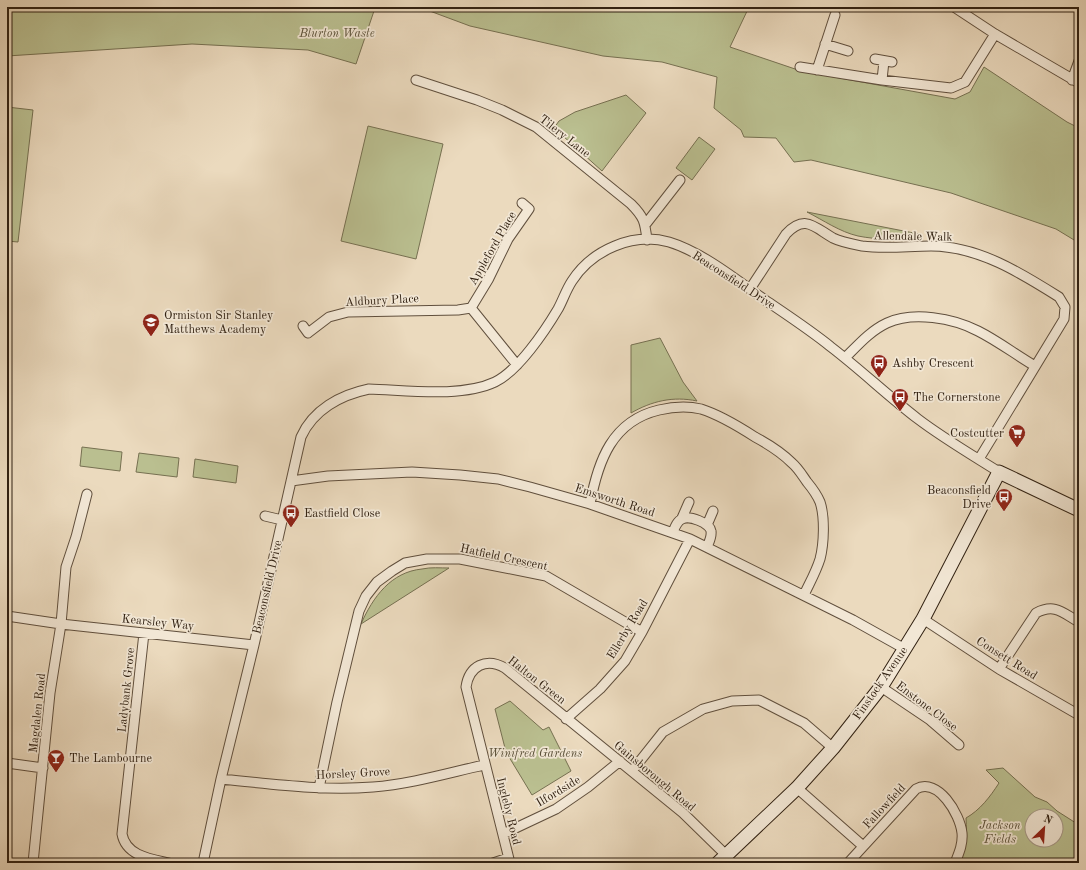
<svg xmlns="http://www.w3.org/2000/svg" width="1086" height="870" font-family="'Old Standard TT',serif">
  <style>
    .green { fill: #babf90; stroke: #767051; fill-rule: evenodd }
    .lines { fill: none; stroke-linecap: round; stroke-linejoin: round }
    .street-casing { stroke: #604f3d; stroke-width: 11 }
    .secondary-casing { stroke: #312112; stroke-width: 15 }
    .street { stroke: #f2e7d5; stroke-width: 9 }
    .secondary { stroke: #f2e7d5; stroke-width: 13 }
    .labels { text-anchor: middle; stroke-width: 3.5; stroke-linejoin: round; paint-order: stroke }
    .park-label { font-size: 12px; font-style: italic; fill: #5a5038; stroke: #f2e7d5 }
    .street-label { font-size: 12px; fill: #312112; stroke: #f2e7d5 }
    .poi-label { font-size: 12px; fill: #312112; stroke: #f2e7d5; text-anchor: start }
  </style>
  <rect width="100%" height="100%" fill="#ebdabe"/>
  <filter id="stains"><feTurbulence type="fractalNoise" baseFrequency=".005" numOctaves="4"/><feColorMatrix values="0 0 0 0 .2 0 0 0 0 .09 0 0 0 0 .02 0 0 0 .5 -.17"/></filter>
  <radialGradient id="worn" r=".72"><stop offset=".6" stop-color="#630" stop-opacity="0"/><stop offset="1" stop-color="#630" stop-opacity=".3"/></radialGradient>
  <path class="green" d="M7,7H373L375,8L356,64L308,50L192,44L7,56Z
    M419,7H749L730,47L801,71L955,99L970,92L984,67L1067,122L1079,128V243L1056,229L951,193L811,160L794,162L776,138L744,137L741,130L714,108L717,77L662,62L603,56L470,26Z
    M626,95L646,113L602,171L554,128L559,121L575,112Z
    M7,107L33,110L18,242L7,241Z
    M368,126L443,144L416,259L341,241Z
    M699,137L715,149L692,180L676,168Z
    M807,212L919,234L918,239C898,239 877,240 858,236C840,232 823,220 807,212Z
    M660,338L683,382L697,401C673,396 652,401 631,413V345Z
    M82,447L122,452L120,471L80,466Z
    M139,453L179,458L177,477L136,472Z
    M195,459L238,466L236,483L193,477Z
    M449,568L361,624C373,597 391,572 422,569C431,567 440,568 449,568Z
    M510,701L543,730L549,727L571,771L532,795L506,752L495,709Z
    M1003,768L1035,797L1047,802L1057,811L1079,825V863H959C966,846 967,836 966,818C980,810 990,797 999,783L986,770ZM1032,816H1056V840H1032Z"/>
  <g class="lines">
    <defs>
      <path id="street" d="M954,7L995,34L1079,83
        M825,44L848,51
        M875,59L892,62
        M800,67L882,80L951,88L965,82L995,34
        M817,70L835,15
        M416,80L477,100L502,110L536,127L631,204C644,217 645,222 647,240
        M882,80L884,61
        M1072,80L1079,61
        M645,225L680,180
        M750,289L786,234C805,214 814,227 833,238C841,242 852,244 862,246C885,249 908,246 931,246C978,246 1021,273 1059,297L1065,307L1064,319L979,459
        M471,308L488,280L508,239L529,209L522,203
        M471,308L517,365
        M303,326L308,333L329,317L348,312L458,310L471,308
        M845,358C858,345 870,331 887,323C913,311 953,318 978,331C998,341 1016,355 1035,366
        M291,481L328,476L412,472L460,475L498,479L530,487L590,504L690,539L853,620L905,649
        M590,504C598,461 612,421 659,410C672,407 688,406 701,409C720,415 738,426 755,437C768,444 781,452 792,463C798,468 802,475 807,482C812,488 817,495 820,502C825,517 824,544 820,559C816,572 809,584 804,595
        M265,516L282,520
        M682,518L689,502
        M707,525L713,511
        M673,532C675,527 677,521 682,519C689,515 710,523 711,531C712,537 709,542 707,547
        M7,616L61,624L254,645
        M923,619L999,669L1079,715
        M144,633L122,834C126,856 151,859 169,863
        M999,669L1036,613C1055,603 1063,613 1079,622
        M881,687L930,720L959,745
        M566,719L600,689L625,661L642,632L690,539
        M7,763L43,768
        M632,771L663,732L703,709L732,701L759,700L804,723L833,748
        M221,779C272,784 322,791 373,787C411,784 448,773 484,765
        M319,788L337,702L359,611L366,596L377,582L392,571L405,563L427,559H460L546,576L642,632
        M797,788L863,846
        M503,834L556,809L588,787L620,761
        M33,863L50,693L61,624L66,567L76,537L87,494
        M203,863L221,779L254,645L301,437C313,410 340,395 369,389C406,390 461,398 495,382C518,371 545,331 558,309C563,300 566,290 572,281C592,250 633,232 669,242C702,252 737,280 765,300C787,315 810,330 831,347C861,370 888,396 918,419C943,438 972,455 999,472
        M493,863L508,858
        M510,863L466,687C469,666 486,657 505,668L683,813L726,855
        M848,863L916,789C938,777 960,814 962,833C963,844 959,853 955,863"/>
      <path id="secondary" d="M718,863L797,788L833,748L881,687L923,619L999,472L1079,510"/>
    </defs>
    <use href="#street" class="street-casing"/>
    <use href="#secondary" class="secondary-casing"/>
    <use href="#street" class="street"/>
    <use href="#secondary" class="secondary"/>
  </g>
  <defs>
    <symbol id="school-pin" viewBox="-11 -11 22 30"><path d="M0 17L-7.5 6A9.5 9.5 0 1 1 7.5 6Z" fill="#8f2418" stroke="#f2e7d5"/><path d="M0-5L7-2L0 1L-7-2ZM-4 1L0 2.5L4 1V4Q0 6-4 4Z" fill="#fff"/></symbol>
    <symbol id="bus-pin" viewBox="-11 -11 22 30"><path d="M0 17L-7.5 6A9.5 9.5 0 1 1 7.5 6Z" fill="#8f2418" stroke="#f2e7d5"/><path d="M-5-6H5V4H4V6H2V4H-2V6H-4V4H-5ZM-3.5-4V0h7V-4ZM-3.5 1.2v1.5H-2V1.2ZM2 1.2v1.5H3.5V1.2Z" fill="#fff"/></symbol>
    <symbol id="supermarket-pin" viewBox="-11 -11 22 30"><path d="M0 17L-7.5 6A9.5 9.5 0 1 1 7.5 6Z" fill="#8f2418" stroke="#f2e7d5"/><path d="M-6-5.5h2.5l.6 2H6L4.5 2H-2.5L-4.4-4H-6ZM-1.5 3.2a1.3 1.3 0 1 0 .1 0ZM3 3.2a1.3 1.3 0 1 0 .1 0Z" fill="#fff"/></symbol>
    <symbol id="bar-pin" viewBox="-11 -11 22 30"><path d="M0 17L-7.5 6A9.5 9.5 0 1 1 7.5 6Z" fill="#8f2418" stroke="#f2e7d5"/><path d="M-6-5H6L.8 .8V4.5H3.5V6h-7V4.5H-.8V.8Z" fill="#fff"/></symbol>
  </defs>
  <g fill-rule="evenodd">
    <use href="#school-pin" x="141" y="312" width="20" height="27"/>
    <use href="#bus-pin" x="869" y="353" width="20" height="27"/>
    <use href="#bus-pin" x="890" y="387" width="20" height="27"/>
    <use href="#supermarket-pin" x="1007" y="423" width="20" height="27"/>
    <use href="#bus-pin" x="994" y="487" width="20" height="27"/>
    <use href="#bus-pin" x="281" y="503" width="20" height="27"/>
    <use href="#bar-pin" x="46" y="748" width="20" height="27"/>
  </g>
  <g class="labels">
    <g class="park-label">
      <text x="337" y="37">Blurton Waste</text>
      <text x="535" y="757">Winifred Gardens</text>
      <text x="1000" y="829">Jackson<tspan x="1000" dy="14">Fields</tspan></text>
    </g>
    <g class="street-label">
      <text transform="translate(565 136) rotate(38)" y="4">Tilery Lane</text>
      <text transform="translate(913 236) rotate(1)" y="4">Allendale Walk</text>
      <text transform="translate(492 248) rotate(-60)" y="4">Appleford Place</text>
      <text transform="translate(734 280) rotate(33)" y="4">Beaconsfield Drive</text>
      <text transform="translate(382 300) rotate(-3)" y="4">Aldbury Place</text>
      <text transform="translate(615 500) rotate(18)" y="4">Emsworth Road</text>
      <text transform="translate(504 557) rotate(12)" y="4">Hatfield Crescent</text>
      <text transform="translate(267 587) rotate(-77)" y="4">Beaconsfield Drive</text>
      <text transform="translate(158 622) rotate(6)" y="4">Kearsley Way</text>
      <text transform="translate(627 629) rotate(-59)" y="4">Ellerby Road</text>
      <text transform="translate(1007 658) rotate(32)" y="4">Consett Road</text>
      <text transform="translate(537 680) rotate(38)" y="4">Halton Green</text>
      <text transform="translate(880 683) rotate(-55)" y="4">Finstock Avenue</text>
      <text transform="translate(126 690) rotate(-84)" y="4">Ladybank Grove</text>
      <text transform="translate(927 706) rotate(37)" y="4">Enstone Close</text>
      <text transform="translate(37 713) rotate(-84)" y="4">Magdalen Road</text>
      <text transform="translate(353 773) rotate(-3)" y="4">Horsley Grove</text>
      <text transform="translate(655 776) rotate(40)" y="4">Gainsborough Road</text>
      <text transform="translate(558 791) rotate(-31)" y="4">Ilfordside</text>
      <text transform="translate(884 806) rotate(-47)" y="4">Fallowfield</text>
      <text transform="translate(509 811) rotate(76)" y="4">Ingleby Road</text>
    </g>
    <g class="poi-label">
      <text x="164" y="319">Ormiston Sir Stanley<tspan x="164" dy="14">Matthews Academy</tspan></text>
      <text x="892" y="367">Ashby Crescent</text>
      <text x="913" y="401">The Cornerstone</text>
      <text x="1004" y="437" text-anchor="end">Costcutter</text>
      <text x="991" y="494" text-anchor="end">Beaconsfield<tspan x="991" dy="14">Drive</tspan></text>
      <text x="304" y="517">Eastfield Close</text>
      <text x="69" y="762">The Lambourne</text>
    </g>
  </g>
  <rect width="1086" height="870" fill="none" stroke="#ebdabe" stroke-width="24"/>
  <rect x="8" y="8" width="1070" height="854" fill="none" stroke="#312112" stroke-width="2"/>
  <rect x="12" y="12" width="1062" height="846" fill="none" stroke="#312112"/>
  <g transform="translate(1044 828) rotate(25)"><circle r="19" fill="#f2e7d5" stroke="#a59887"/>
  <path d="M0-3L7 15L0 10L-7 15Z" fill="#8f2418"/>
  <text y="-6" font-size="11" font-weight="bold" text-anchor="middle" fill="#312112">N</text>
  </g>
  <rect width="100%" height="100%" filter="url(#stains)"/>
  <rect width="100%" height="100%" fill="url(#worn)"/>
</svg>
